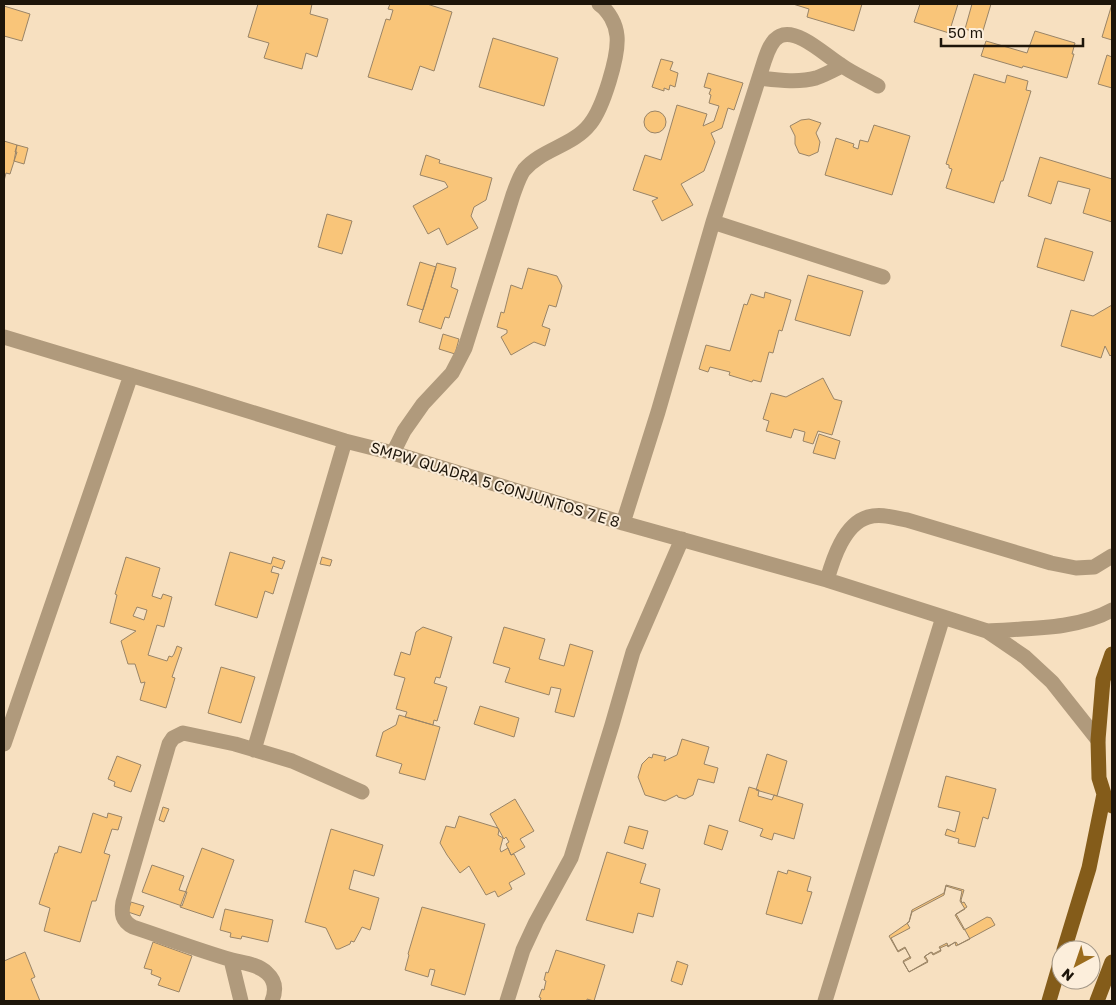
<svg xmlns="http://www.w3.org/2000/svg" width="1116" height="1005" font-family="'Golos Text',sans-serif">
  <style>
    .building { fill: #f9c579; stroke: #998467; fill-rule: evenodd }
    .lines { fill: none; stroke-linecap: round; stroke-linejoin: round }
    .minor { stroke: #b09a7c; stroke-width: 15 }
    .major { stroke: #845c1a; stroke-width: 15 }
    .labels { text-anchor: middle; stroke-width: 4; stroke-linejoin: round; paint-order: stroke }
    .street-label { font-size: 15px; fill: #1d150a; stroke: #fceedb }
  </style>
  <rect width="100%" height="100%" fill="#f7e0c0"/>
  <path class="building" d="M258,4H312L310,14L328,19L317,57L306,53L302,69L264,58L269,43L248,37Z
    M390,4H427L452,12L434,71L420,66L412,90L368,77L386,19L390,20L393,10L388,9Z
    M793,4H862L854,31L807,17L809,9Z
    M920,4H958L949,33L914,22Z
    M972,4H991L982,34L965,29Z
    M1112,4V40L1102,37Z
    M4,6L30,14L22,41L4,36Z
    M1035,31L1075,43L1072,54H1074L1067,78L1023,66L1022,68L981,56L986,41L1027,53Z
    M493,38L558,58L544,106L479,87Z
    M1107,55L1112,57V88L1098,84Z
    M661,59L673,62L670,70L678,73L675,87L670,85L669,90L664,88V91L652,87Z
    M708,73L743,83L734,110L728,108L722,128L711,133L715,142L704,171L681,184L693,205L662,221L652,201L658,198L633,190L645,155L661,160L677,105L707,114L703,126L714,121L719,106L709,103L711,95L709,94L711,89L704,87Z
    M974,74L1005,83L1007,75L1028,81L1026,90L1031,91L1003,181H1001L994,203L946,188L952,169L949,168V165L946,164Z
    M644 122a11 11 0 1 1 22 0a11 11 0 1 1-22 0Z
    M809,119L821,123L816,133L820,142L818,152L809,156L799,153L795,144V136L790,126L801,120Z
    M874,125L910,136L892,195L825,175L836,138L854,144L853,147L858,149L860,140L868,142Z
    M4,141L17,145L15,152H17L10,174L6,173L4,181Z
    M17,145L28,148L24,164L14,161Z
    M426,155L440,160L439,163L492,178L486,200L474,207L471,216L478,228L447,245L439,228L428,234L413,206L448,187L445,182L420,175Z
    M1040,157L1112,179V222L1083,213L1090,189L1058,181L1051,204L1028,196Z
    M327,214L352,221L342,254L318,247Z
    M1045,238L1093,252L1084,281L1037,267Z
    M420,262L436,267L423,310L407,305Z
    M437,263L456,268L451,287L458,290L449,318L445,317L441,329L419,322Z
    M528,268L557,276L562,286L556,307L549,305L542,326L550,329L545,346L534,342L511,355L501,337L507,333V330L497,327L501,312L504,313L511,285L522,289Z
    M808,275L863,291L850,336L795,320Z
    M765,292L791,300L782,331L779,330L773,353L769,352L761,382L753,380L752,382L729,375L730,372L710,367L708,372L699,369L706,345L730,351L744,304L747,305L751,294L764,298Z
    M1112,305V354L1110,356L1105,346L1101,358L1061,346L1071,310L1093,316Z
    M443,334L459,339L455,354L439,349Z
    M823,378L834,399L842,401L832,435L818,431L813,444L803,441L805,432L794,429L791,438L766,431L769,421L763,419L771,393L786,397Z
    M819,434L840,441L835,459L813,453Z
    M230,552L271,564L273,557L285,561L282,569L273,566L271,572L279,574L273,594L265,591L257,618L215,605Z
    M126,557L160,568L152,596L161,599L163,594L172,597L164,627L157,625L148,655L167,661L169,656L172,657L174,654L177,646L182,648L172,677L175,678L166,708L140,700L145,682L141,683L135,664H128L121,641L136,631L110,623L117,595L115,594ZM137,607L147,610L144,620L133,616Z
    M322,557L332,560L330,566L320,564Z
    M423,627L452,637L440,678L436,677L434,683L447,687L437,721L434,720L433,725L405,717L407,712L396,709L405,678L394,675L401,652L410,655L416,632Z
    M504,627L545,639L539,659L564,666L570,644L593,651L574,717L555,712L561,689L551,687L549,695L505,682L510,668L493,663Z
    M221,667L255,677L241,723L208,713Z
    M480,706L519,718L514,737L474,724Z
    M399,715L440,727L425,780L399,773L402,764L376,756L383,732L396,725Z
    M682,739L709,747L704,764L718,768L714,783L698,779L693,795L685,799L678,797L677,795L665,801L645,795L638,777L642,764L649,757L652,758L653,754L666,757L664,761L677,755Z
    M767,754L787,761L777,796L756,790Z
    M117,756L141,765L131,792L114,786L115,782L108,779Z
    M946,776L996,789L988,819L983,817L975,847L958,843L959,839L945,835L947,829L955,832L960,812L938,807Z
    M749,787L759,790L758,796L772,800L774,795L803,804L794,839L774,833L772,840L760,836L763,829L739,821Z
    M515,799L534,831L520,839L525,847L511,855L506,844L509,842L506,837L504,839L490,814Z
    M163,807L169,809L164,822L159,820Z
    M93,813L107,818L108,813L122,817L118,830L112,829L104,853L110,855L96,901H92L80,942L44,931L50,908L39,904L55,853H57L59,846L81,853Z
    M459,816L498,828L499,830L498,835L503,838L500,849L501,852L508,848L511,855L514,854L525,874L509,883L512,889L498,897L495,891L486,895L469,866L460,873L447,855L440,843L446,826L455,828Z
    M709,825L728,831L722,850L704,844Z
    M629,826L648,831L643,849L624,843Z
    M331,829L383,845L374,876L354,870L349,889L379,898L370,930L362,927L354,942L351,941L350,944L339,949H336L326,928L305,922Z
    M202,848L234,860L213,918L180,907Z
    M607,852L646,864L640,883L660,889L653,917L638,913L633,933L586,920Z
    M152,865L184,876L179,890L187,892L182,906L142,892Z
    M788,870L811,877L807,891L812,892L802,924L766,914L778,871L787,874Z
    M946,885L964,890L961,900L962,903L964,902L967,907L956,914L970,939L958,945L956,942L948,946L947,943L939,947L941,950L933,954L932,952L925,956L928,961L909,972L903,961L910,957L905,947L898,951L891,938L910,928L907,923L909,922L912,910L944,893Z
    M946,886L962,891L960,901L965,909L955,915L964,930L987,917L991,918L995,925L956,946L955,942L948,947L947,945L940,948L941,951L933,955L931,952L924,957L928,962L909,972L903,962L911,958L905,948L898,952L889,936L909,922L912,912L944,895Z
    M131,902L144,906L140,916L128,912Z
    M422,907L485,924L465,995L431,985L435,970L430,969L428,977L405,970L409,955L408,954Z
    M225,909L273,920L268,942L242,936L241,939L230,937L231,933L220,930Z
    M153,942L192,956L179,992L158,985L161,978L151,974L152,970L144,968Z
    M556,950L605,965L594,1001L587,999V1001H540L541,998L539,997L542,989L544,990L546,981L544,980L546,972L548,973Z
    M25,952L35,977L31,979L40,1001H4V961Z
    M677,961L688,965L682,985L671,981Z"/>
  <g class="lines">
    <path class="minor" d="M759,78C777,80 798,83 816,78C825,75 834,70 842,66
      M713,222L883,277
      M4,337L193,394L345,441L393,453L623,523L827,580L987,631L1025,657L1052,682L1098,740
      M393,453L404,431L423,404L452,373L465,348L513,195C516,187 519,177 524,170C542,149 573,146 590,124C603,108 619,56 617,36C616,24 609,11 599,4
      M623,523L658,412L713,222L764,62C767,53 771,40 780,36C798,28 826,56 841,65C852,73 866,79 878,86
      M827,580C833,559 844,524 868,517C881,513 895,518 907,520L1051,563L1076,568L1094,567L1112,556
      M987,631C1028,628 1076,630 1112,610
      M4,744L131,375
      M254,750L345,441
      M231,960L241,1001
      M272,1001C276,991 276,981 267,973C258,964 243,963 232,960C198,950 166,938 133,927C122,921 121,914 123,902L169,744L173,738L183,733L235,744L292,761L362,792
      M507,1001L523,950L536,922L571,858L612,725L633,652L682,539
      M825,1001L943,617"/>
    <path class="major" d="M1112,654L1103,680L1098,740L1099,778L1104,794L1112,806
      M1064,950L1089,868L1104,794
      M1049,1001L1061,960
      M1097,1001L1112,962"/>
  </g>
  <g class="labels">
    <g class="street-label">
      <text transform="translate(495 485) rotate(17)" y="5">SMPW QUADRA 5 CONJUNTOS 7 E 8</text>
    </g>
  </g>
  <rect width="1116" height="1005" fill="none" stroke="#1d150a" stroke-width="10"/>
  <g transform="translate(1076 965) rotate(220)"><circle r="24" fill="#fceedb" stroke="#a39787"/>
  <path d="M0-4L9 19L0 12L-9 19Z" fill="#9b6c1d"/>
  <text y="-8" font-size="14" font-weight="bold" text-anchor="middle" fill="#1d150a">N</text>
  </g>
  <path d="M941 38v8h142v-8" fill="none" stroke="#1d150a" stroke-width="2.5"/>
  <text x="948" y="38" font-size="15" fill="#1d150a" stroke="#fceedb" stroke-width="4" paint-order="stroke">50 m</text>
</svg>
